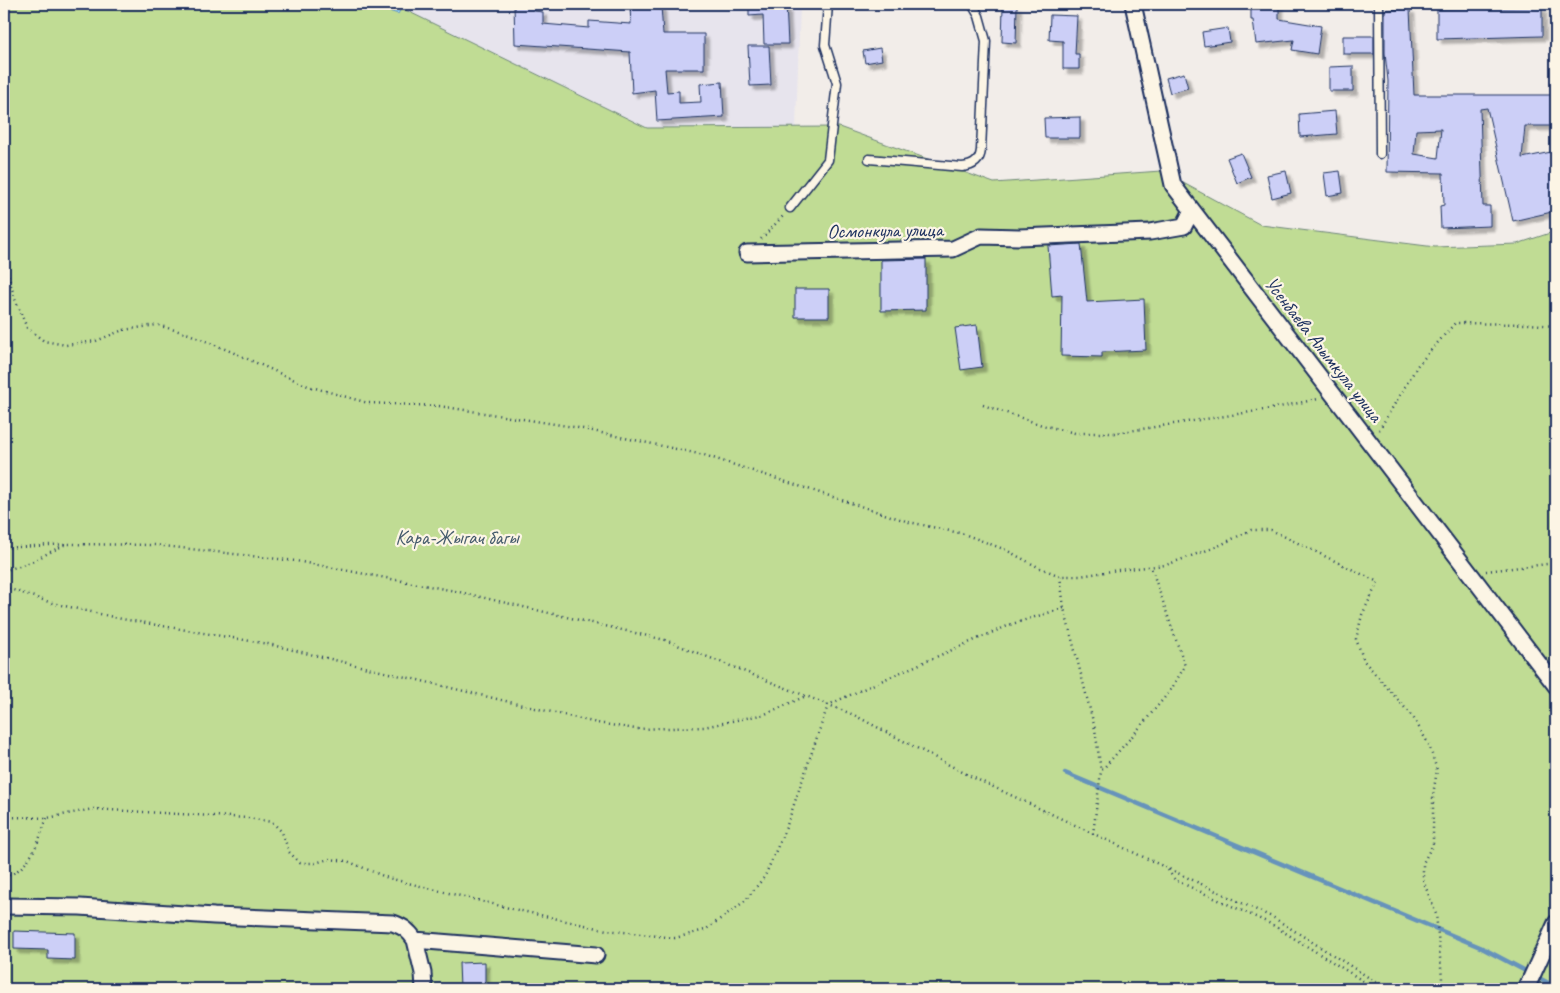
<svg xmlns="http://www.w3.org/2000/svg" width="1560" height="993" font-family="Caveat,sans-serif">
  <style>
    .built { fill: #e7e4ed }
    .green { fill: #c0dc94; stroke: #6e8679 }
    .water { fill: #98d6f9; stroke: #6693bb }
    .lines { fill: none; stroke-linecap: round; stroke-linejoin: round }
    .stream { stroke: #6693bb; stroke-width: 4.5 }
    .building { fill: #cccff7; stroke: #1b2f5e; fill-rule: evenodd; filter: url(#shadow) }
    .lane-casing { stroke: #1b2f5e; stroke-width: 11 }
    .street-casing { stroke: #1b2f5e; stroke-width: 19 }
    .path { stroke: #1b2f5e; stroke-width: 2.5; stroke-dasharray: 1 4; stroke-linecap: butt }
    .lane { stroke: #fcf5e5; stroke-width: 8 }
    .street { stroke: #fcf5e5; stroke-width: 15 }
    .labels { text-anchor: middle; stroke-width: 4.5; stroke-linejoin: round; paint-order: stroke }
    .street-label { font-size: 20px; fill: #1b2f5e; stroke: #fcf5e5 }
    .park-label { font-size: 20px; fill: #445a6c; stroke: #fcf5e5 }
  </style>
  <defs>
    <filter id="shadow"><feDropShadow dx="4.5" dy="4.5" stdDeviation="1" flood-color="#0004"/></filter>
  </defs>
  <rect width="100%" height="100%" fill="#f2ede9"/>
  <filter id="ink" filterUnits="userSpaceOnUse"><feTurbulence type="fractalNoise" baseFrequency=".02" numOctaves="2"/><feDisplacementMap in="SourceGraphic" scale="10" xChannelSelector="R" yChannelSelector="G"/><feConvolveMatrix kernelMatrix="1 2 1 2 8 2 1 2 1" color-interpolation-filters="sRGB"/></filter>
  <g filter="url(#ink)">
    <path class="built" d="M393,4H800L796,127L647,128Z"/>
    <path class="green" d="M4,4H393L647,128L839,127L994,183L1161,171L1261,225L1435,247L1517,244L1556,231V989H4Z"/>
    <path class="water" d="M368,4H404L398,14Z"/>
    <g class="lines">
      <path class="stream" d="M1065,773L1480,947L1556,987"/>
    </g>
    <path class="building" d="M514,4H534V11L543,12V24L589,28V21L631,24L630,7L661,6L663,34H704V69H665L667,92L679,91V103L701,102L700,84L722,82L724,117L657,121L655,90L632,93L630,52L515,44Z
      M749,4H786L788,44H764L763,15L749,16Z
      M1251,4H1279V19L1321,26L1317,54L1292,50L1294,40L1256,44L1253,20H1251Z
      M1003,6H1017L1016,43L1002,42Z
      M1542,7V36L1437,39V9Z
      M1410,9L1414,95H1556V126H1525L1522,158L1556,151V211L1513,221L1487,108L1480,109L1483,206H1490V226L1441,228L1440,206L1444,205L1443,173L1387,172L1388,81L1385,53V10ZM1441,129L1438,158L1414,154L1416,130Z
      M1050,15L1077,16L1075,54H1079V69H1063V41L1049,40Z
      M1228,28L1230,42L1204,46L1202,32Z
      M1343,36H1374V54H1343Z
      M748,46H769L771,85L750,86Z
      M880,48L882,60L865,63L863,51Z
      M1353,66V91H1329V67Z
      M1184,73L1188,88L1170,93L1166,78Z
      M1335,111L1337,134L1300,137L1299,114Z
      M1080,117V138H1045L1044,118Z
      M1241,153L1251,177L1237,183L1227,158Z
      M1286,171L1291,193L1272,198L1267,175Z
      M1340,171L1343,193L1327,196L1324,173Z
      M1081,244L1087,302L1144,299L1146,350L1102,352V357L1061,356L1062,295L1052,296L1048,246Z
      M926,259V310L881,311V260Z
      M795,289H829V317H795Z
      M977,325L982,367L961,370L955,328Z
      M14,931L75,933V960L48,959V950L14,949Z
      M485,962V988H460L459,963Z"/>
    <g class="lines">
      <defs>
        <path id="lane" d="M1379,4L1380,154
          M869,159L962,167C974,166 980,161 981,150L986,41L979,16L972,4
          M790,208L828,160L837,83L825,45L828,4"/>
        <path id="street" d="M1133,4L1173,185L1556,686
          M747,253L953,249L981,236L1019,237L1150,232L1184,226L1192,210
          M4,906L80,907L214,916L393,923C404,927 409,931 415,940L596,955
          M415,940L423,973L424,989
          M1526,989L1556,923"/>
      </defs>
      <use href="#lane" class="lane-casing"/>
      <use href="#street" class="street-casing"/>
      <path class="path" d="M761,239L783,216
        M4,261L15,299L27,328L44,341L66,345L96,341L123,330L157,325L189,334L232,352L308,386L368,403L439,406L574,427L704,455L909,522L964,534L1006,550L1038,567L1060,576H1080L1118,570L1166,565L1216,547L1251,530H1271L1378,582L1362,615L1356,639L1364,661L1413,717L1429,745L1437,770L1433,795V844L1423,863V880L1436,914L1443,989
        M983,405L1042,425L1075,433H1116L1270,409L1318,399
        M1379,430L1418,365L1455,323L1529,324L1556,326
        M4,548L66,544L155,545L296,561L455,591L665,640L854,715L972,777L1274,918L1387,989
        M4,571L31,562L64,545
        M1486,571L1556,563
        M1060,576L1064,608L1095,729L1101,771
        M4,587L52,603L122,619L268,644L597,723L636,729L704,727L765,714L806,696
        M4,817L47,818L93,809L248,818L272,822L282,832L289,852L300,863H315L329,859L347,861L388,878L513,909L607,930L675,938L705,930L745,901L765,876L787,825L828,705L892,676L1012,624L1064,608
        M1093,834L1101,771L1135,733L1170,691L1185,666L1151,567
        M1168,870L1175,880L1271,924L1376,989
        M4,877C31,869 38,842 47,818"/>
      <use href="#lane" class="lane"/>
      <use href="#street" class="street"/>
    </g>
  </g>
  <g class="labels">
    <g class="street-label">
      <text transform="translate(885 230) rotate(-1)" y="7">Осмонкула улица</text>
      <text transform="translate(1324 349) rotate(52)" y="7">Усенбаева Алымкула улица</text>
    </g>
    <g class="park-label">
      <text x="457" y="544">Кара-Жыгач багы</text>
    </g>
  </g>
  <rect width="1560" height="993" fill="none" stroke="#fcf5e5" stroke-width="20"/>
  <rect x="10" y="10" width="1540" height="973" fill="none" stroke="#1b2f5e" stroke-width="2" filter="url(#ink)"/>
</svg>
